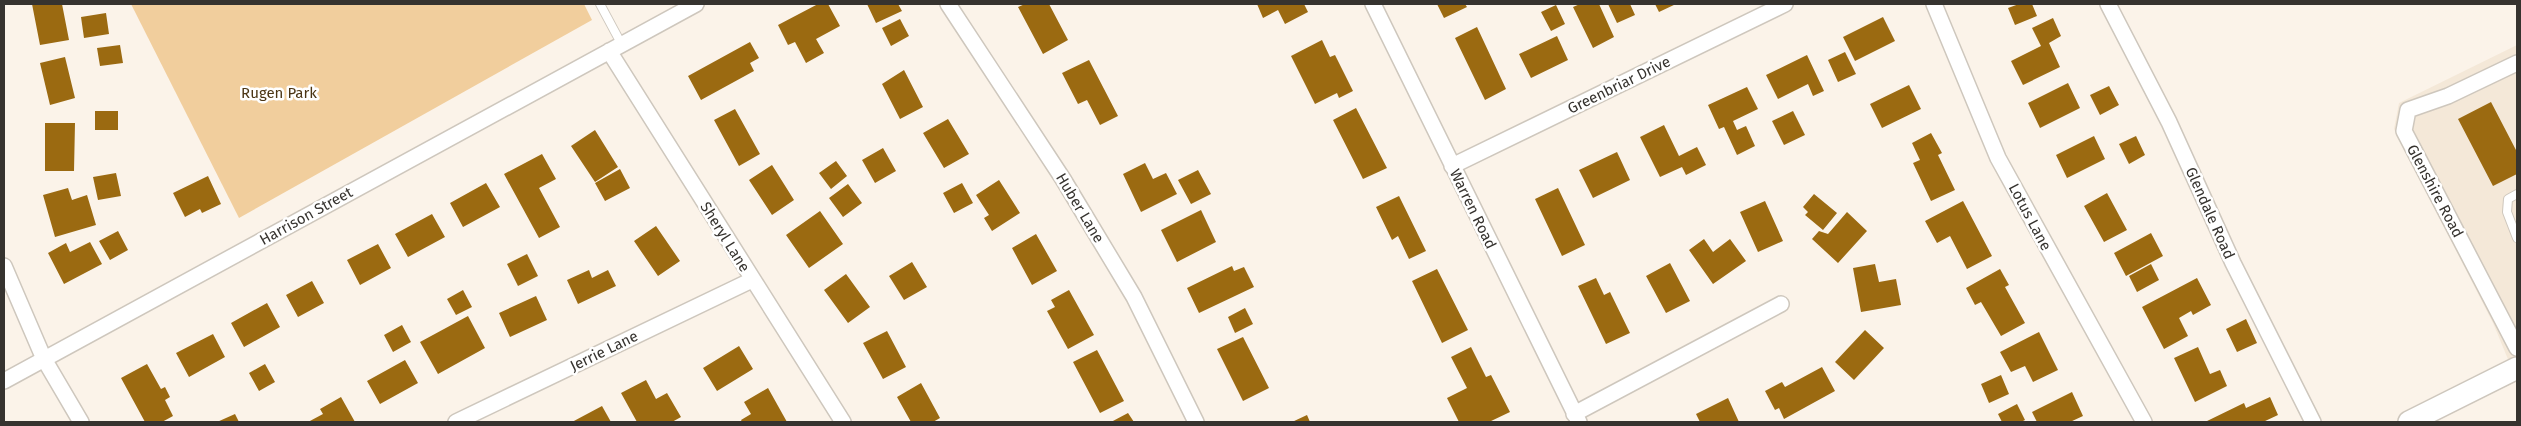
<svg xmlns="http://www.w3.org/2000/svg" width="2521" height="426" font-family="'Fira Sans',sans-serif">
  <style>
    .built { fill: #f4e8d8 }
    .green { fill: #f1ce9d }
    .building { fill: #9b6a11 }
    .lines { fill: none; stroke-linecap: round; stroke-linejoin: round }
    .lane-casing { stroke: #cec7bd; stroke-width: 10 }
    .street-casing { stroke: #cec7bd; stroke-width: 18 }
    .secondary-casing { stroke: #cec7bd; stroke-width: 24 }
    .lane { stroke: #fff; stroke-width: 8 }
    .street { stroke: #fff; stroke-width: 15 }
    .secondary { stroke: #fff; stroke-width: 21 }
    .labels { text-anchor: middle; stroke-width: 5; stroke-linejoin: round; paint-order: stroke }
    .street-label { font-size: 15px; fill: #36332f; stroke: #fff }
    .park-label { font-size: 15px; fill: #4b3514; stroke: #fff }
  </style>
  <rect width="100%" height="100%" fill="#fbf3e9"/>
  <path class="built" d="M2517,45V381L2493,323L2394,129L2399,103Z"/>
  <path class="green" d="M131,4H584L592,20L239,218Z"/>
  <path class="building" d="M32,4H62L69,40L40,45Z
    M818,4H828L840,26L816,39L824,53L806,63L795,42L788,45L778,25Z
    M867,4H898L902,11L876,23Z
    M1025,4H1049L1068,40L1043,54L1018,7Z
    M1257,4H1304L1308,12L1285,24L1278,10L1263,18Z
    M1437,4H1465L1467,7L1444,18Z
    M1580,4H1599L1614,37L1593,48L1573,7Z
    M1608,4H1630L1635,15L1617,23Z
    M1655,4H1676L1659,12Z
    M2019,4H2032L2037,16L2015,25L2008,8Z
    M1556,5L1565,24L1551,31L1541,12Z
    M106,13L109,34L84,38L81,17Z
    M1883,17L1895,41L1855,61L1843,37Z
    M2053,18L2061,36L2049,43L2060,67L2023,85L2011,61L2041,46L2032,28Z
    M900,19L909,36L891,46L882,28Z
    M1477,27L1506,89L1485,100L1455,38Z
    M1557,36L1568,60L1531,78L1519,54Z
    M1322,40L1330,57L1335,55L1353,91L1339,98L1337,93L1315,104L1291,56Z
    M750,42L759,58L750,63L754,71L701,100L688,76Z
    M120,45L123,63L100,66L97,48Z
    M1845,52L1856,74L1838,82L1828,60Z
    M1807,55L1824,91L1813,96L1808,84L1778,99L1766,75Z
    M65,57L75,98L50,105L40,63Z
    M1089,60L1118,116L1100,125L1087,100L1078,104L1062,73Z
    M904,70L923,107L900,119L882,84Z
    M2068,83L2080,108L2040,128L2028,103Z
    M1909,85L1921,109L1882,128L1870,104Z
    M2109,86L2119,105L2100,115L2090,95Z
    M1747,87L1758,109L1733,121L1737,130L1746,126L1755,146L1737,155L1724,127L1719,129L1708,105Z
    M2491,102L2517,152V174L2493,186L2458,119Z
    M1356,108L1387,168L1363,179L1333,120Z
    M735,109L760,154L739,166L714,120Z
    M95,111H118V130H95Z
    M1793,111L1805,135L1784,145L1772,121Z
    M948,119L969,154L944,168L923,133Z
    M45,123H75L74,171H45Z
    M1664,125L1679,156L1697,147L1706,165L1686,175L1682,167L1660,177L1640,137Z
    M595,130L618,167L595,182L571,146Z
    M1931,133L1942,153L1938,155L1955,190L1931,201L1913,163L1920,160L1912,143Z
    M2094,136L2105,159L2067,178L2056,155Z
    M2136,136L2145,155L2129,164L2119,144Z
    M883,148L896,171L875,183L862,160Z
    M1617,152L1630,180L1593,198L1579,170Z
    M542,154L556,179L539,188L560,227L539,238L504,174Z
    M836,161L847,176L831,189L819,173Z
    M1145,163L1153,179L1166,173L1177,194L1141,212L1123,174Z
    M772,165L794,200L772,215L749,180Z
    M620,169L630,188L605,201L595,183Z
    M1198,170L1211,194L1191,204L1178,180Z
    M116,173L121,196L98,200L93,177Z
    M208,176L221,204L202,213L200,209L185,217L173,193Z
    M999,180L1020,213L992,231L984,218L989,215L976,195Z
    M486,183L500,207L463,227L450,203Z
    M962,183L973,203L954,213L943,193Z
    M848,184L862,203L843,217L829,198Z
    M68,188L72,200L87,195L96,225L55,237L43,195Z
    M1558,188L1585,245L1562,256L1535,199Z
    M2107,193L2127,230L2104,242L2084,206Z
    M1814,194L1837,213L1823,230L1805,215L1808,212L1803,207Z
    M1399,196L1426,251L1409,259L1398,236L1392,240L1376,207Z
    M1765,201L1783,241L1758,252L1740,212Z
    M1963,201L1992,256L1967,269L1950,236L1937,243L1925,221Z
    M1201,210L1216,242L1177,262L1161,230Z
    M820,211L843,244L809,268L786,235Z
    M1847,212L1867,231L1838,263L1812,239L1819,231L1828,234Z
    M432,214L445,237L408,257L395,234Z
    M656,226L680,261L658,276L634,241Z
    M118,231L128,250L110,260L99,241Z
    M2151,233L2163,256L2126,276L2114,253Z
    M1036,234L1057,271L1032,285L1012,248Z
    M1704,239L1713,252L1730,239L1746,261L1713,284L1689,250Z
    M90,242L102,264L64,284L48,253L66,243L70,252Z
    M378,244L391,268L360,285L347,260Z
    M527,254L538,276L518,286L507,264Z
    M912,262L927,287L904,300L889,276Z
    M1670,263L1690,301L1666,313L1646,276Z
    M1875,264L1879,282L1896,279L1901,305L1861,312L1853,268Z
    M2151,264L2159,280L2137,292L2129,276Z
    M1232,266L1234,271L1244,267L1254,287L1199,313L1187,288Z
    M1437,269L1468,330L1442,343L1412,281Z
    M2000,269L2009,285L2005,287L2025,323L2001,336L1981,302L1975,305L1966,288Z
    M589,270L592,278L608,270L616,286L578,304L567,280Z
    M846,274L870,307L848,323L824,290Z
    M1596,278L1604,295L1610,292L1630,333L1606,344L1578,286Z
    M2197,278L2211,305L2193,315L2191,311L2179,318L2188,336L2164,349L2142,307Z
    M312,281L324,303L298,317L286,295Z
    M463,290L472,307L456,315L447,299Z
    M1069,290L1094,335L1068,349L1047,311L1055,307L1051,300Z
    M536,296L547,320L510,337L499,313Z
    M267,303L280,327L244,347L231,323Z
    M1245,308L1253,324L1235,333L1228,317Z
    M468,316L485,348L438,374L420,342Z
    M2246,319L2257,343L2237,352L2226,329Z
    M402,325L411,342L393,352L384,335Z
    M1865,330L1884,348L1854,380L1835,362Z
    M887,331L906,367L883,379L863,343Z
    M2039,332L2058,370L2033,382L2025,366L2011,372L2000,352Z
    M213,334L225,357L189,377L176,353Z
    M1243,337L1269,388L1243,401L1217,349Z
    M739,346L753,369L717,391L703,368Z
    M1471,347L1486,377L1491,375L1510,412L1489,422H1459L1447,398L1467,388L1451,357Z
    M2198,347L2210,374L2220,370L2227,386L2195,402L2174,358Z
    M1097,350L1124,401L1100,413L1073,362Z
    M405,360L418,383L380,404L367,381Z
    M147,364L161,389L165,387L170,397L165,400L173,416L162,422H145L121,378Z
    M265,364L275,382L259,391L249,373Z
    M1822,367L1835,391L1784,419L1779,408L1775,410L1765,391L1782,382L1785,387Z
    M2001,375L2009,394L1989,403L1981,384Z
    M646,380L656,399L667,393L681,417L672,422H637L621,393Z
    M921,383L940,418L933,422H911L897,397Z
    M768,388L787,422H742L741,420L751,414L744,402Z
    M2072,392L2083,416L2070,422H2037L2032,412Z
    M341,397L355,422H308L323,414L320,409Z
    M2270,397L2278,415L2263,422H2205L2244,403L2246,408Z
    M1728,398L1739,422H1700L1696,414Z
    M2017,404L2025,420L2021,422H2002L1998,414Z
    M602,406L611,422H572Z
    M1128,413L1134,422H1111Z
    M235,414L239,422H217Z
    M1307,415L1310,422H1292Z"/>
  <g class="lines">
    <defs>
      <path id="lane" d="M600,4L622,45
        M2517,194L2508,199L2507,212L2517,238"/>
      <path id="street" d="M948,4L1063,179L1134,297L1196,422
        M1373,4L1579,422
        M1934,4L1998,158L2144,422
        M2108,4L2169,122L2233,263L2313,422
        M609,51L843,422
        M2517,63L2448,96L2408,110L2404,131L2517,348
        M1452,166L1785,4
        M4,266L44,359L81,422
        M4,381L696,4
        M1574,414L1781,304
        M456,422L752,280"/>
      <path id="secondary" d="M2409,422L2517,368"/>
    </defs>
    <use href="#lane" class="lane-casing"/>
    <use href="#street" class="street-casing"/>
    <use href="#secondary" class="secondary-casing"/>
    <use href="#lane" class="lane"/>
    <use href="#street" class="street"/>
    <use href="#secondary" class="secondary"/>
  </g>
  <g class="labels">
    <g class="street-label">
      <text transform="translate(1619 85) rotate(-26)" y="5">Greenbriar Drive</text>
      <text transform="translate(2435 191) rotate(62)" y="5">Glenshire Road</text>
      <text transform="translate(1080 208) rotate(59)" y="5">Huber Lane</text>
      <text transform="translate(1473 209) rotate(64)" y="5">Warren Road</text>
      <text transform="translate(2210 213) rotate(66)" y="5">Glendale Road</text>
      <text transform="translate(306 216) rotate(-29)" y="5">Harrison Street</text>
      <text transform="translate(2030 217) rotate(62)" y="5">Lotus Lane</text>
      <text transform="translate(725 237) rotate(58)" y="5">Sheryl Lane</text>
      <text transform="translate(604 351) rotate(-26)" y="5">Jerrie Lane</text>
    </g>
    <g class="park-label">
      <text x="279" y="98">Rugen Park</text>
    </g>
  </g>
  <rect width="2521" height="426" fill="none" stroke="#36332f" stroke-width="10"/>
</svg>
